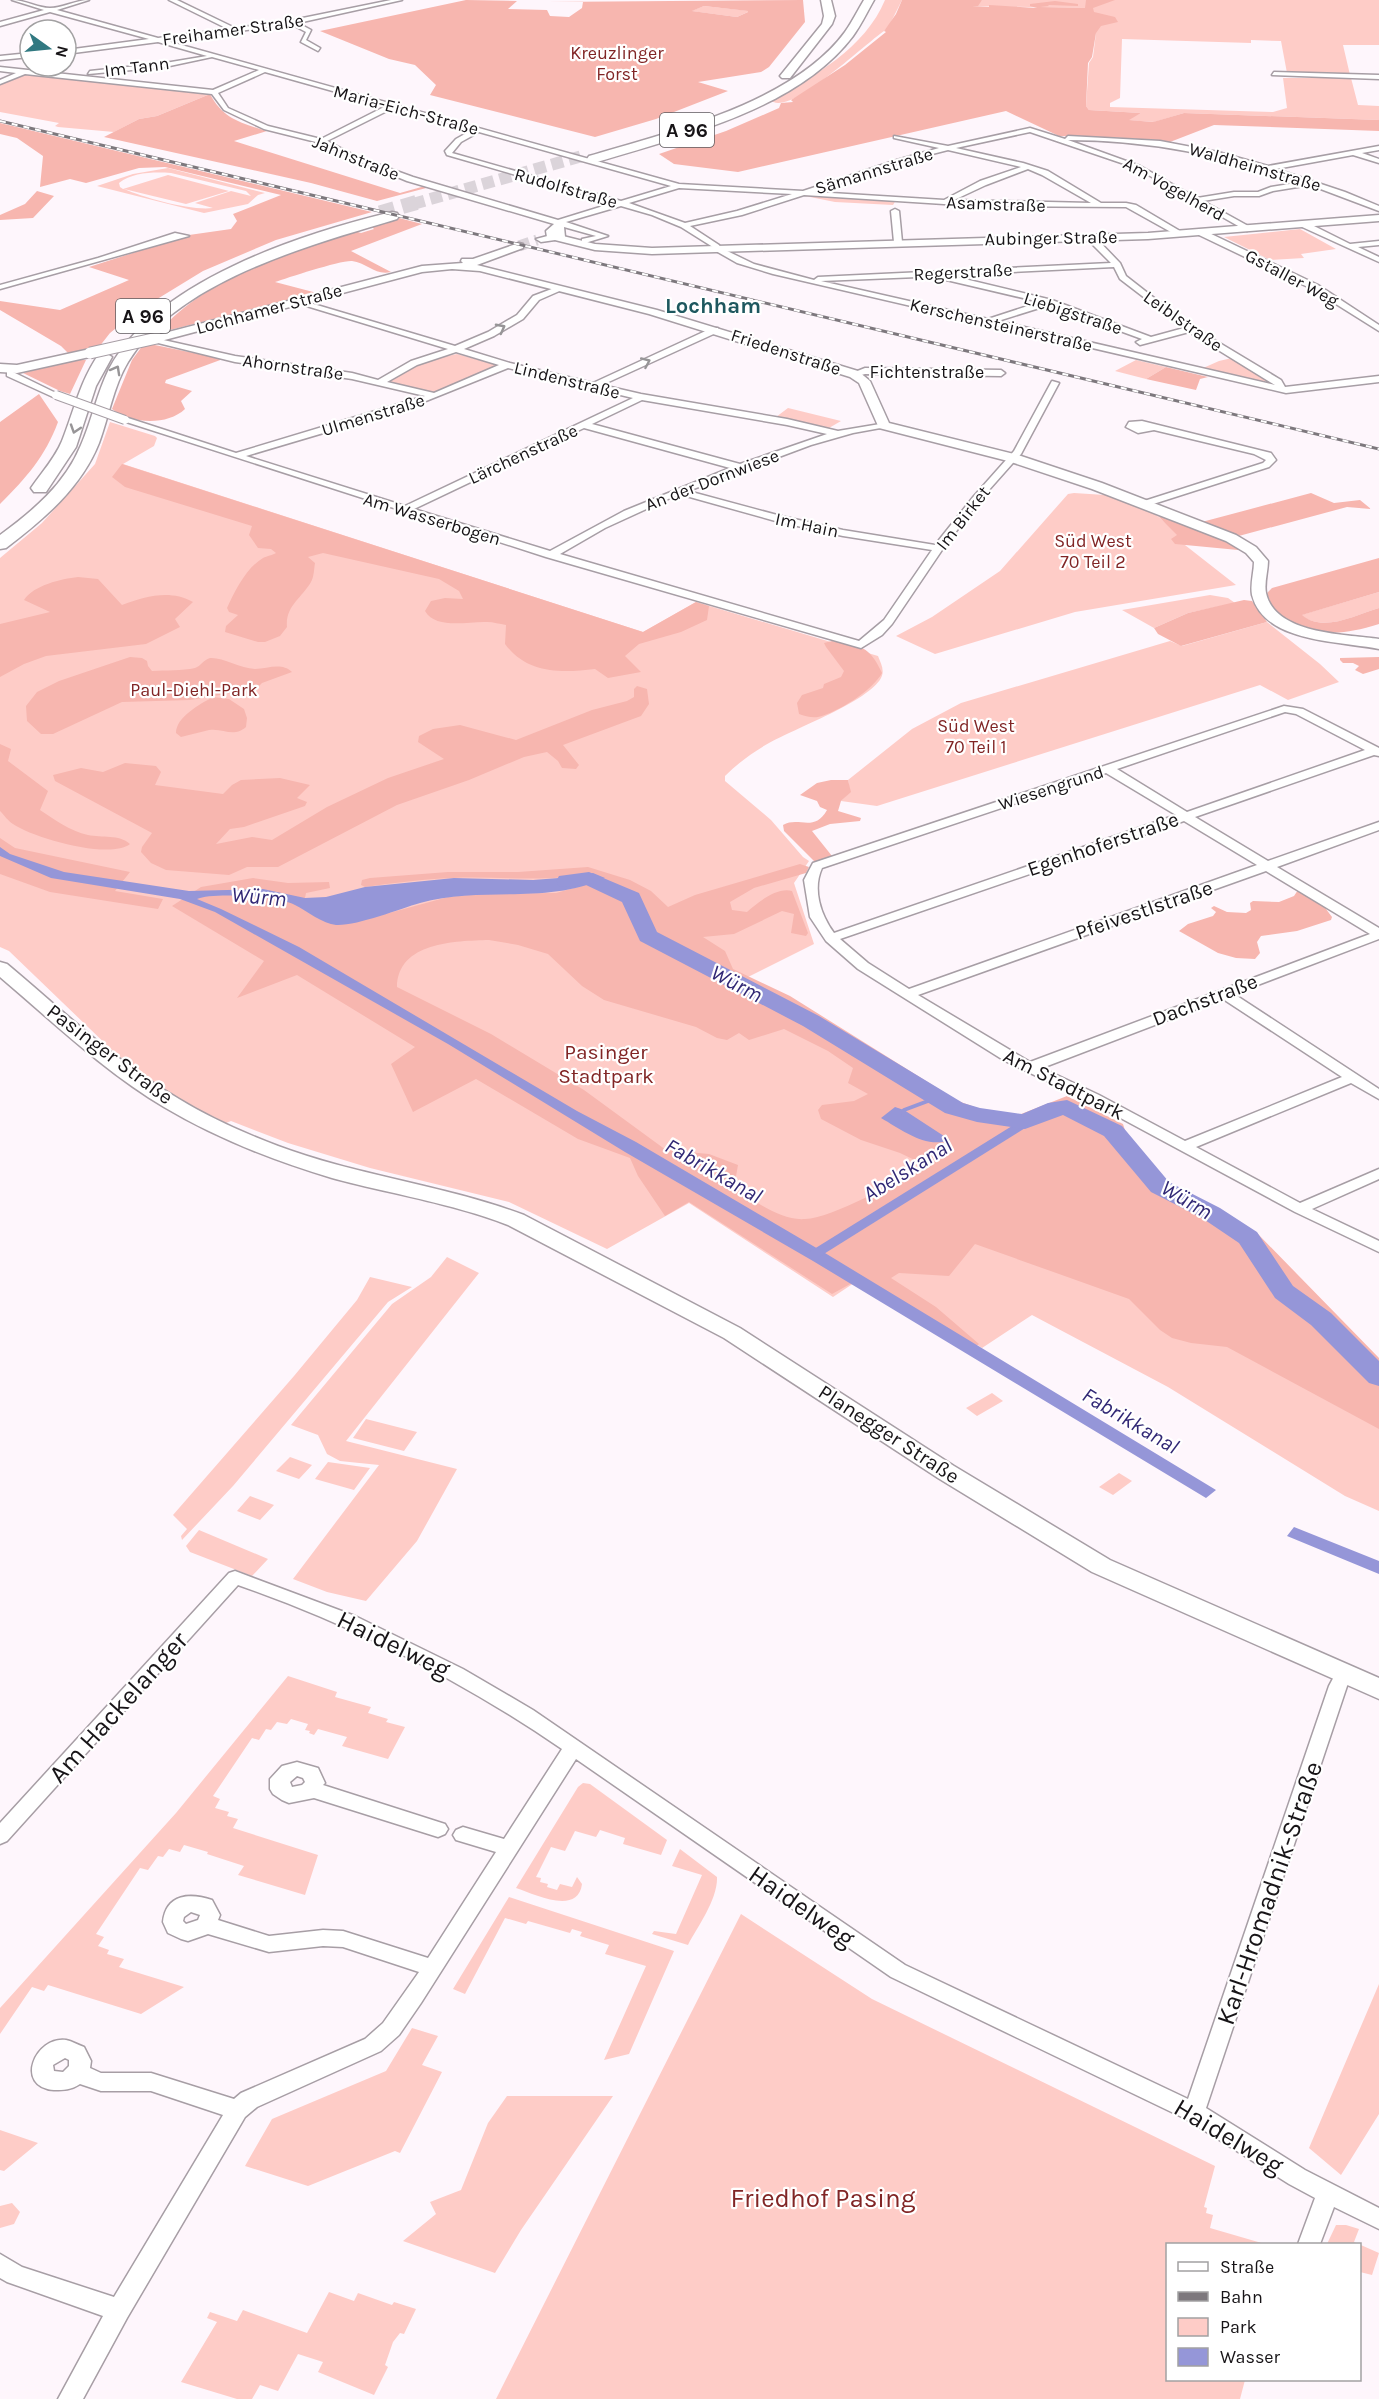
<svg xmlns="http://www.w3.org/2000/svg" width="1379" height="2399" font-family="Karla,sans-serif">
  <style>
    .green { fill: #feccc7; fill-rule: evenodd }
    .forest { fill: #f7b6af; fill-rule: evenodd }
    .water { fill: #9596d8 }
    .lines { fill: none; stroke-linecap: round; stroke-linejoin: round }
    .stream { stroke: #9596d8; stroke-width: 4 }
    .canal { fill: #9596d8; fill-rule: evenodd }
    .river { fill: #9596d8; fill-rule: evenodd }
    .secondary-tunnel { stroke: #dbd4da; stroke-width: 11; stroke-dasharray: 11 6; stroke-linecap: butt }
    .highway-tunnel-far1 { stroke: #dbd4da; stroke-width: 12; stroke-dasharray: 12 6; stroke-linecap: butt }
    .highway-tunnel { stroke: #dbd4da; stroke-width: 15; stroke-dasharray: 15 8; stroke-linecap: butt }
    .street-casing { stroke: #a79ea5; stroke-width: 3 }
    .secondary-casing { stroke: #a79ea5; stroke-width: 3 }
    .highway-casing { stroke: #a79ea5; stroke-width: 3 }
    .street { fill: #fff; fill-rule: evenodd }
    .secondary { fill: #fff; fill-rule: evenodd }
    .highway { fill: #fff; fill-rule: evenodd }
    .rail-casing { stroke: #7d787d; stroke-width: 3 }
    .rail { stroke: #fff; stroke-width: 2; stroke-dasharray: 6; stroke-linecap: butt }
    .street-bridge-casing { stroke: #a79ea5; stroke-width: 10; stroke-linecap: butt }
    .secondary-bridge-casing { stroke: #a79ea5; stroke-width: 13; stroke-linecap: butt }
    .street-bridge { stroke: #fff; stroke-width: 8 }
    .secondary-bridge { stroke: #fff; stroke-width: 11 }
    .oneway { stroke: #979597 }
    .labels { text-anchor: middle; stroke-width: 4.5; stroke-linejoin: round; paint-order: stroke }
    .far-street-label { font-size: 18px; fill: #171417; stroke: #fff }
    .far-park-label { font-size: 18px; fill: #812525; stroke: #fff }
    .shield { fill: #fff; stroke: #5d5a5d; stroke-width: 1.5 }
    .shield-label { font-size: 20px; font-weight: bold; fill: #171417 }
    .street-label { font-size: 21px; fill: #171417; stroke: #fff }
    .park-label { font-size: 21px; fill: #812525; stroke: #fff }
    .far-district-label { font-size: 22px; font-weight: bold; fill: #1e585f; stroke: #fff }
    .water-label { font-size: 22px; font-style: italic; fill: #312875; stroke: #fff }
    .near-street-label { font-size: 26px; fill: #171417; stroke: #fff }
    .near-park-label { font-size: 26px; fill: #812525; stroke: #fff }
  </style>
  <rect width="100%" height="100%" fill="#fef6fc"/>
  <path class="green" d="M885,0H902L890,24L884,31C863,46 802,104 778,103C775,103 772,101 769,100C814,77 865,48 885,0Z
    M982,0H1379V45H1343L1350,75L1287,73L1281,41L1251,40V43L1122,39L1120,98L1110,103V107L1273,112L1287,108L1283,78H1351L1358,105L1379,106V120L1184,113L1154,122L1126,120L1141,113L1089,110L1086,106L1089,63L1093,57L1096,33L1086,8L965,6Z
    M704,6L750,11L737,17L691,11Z
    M25,74L210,94L157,116L139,119L114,132L58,127L55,126L59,123L0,112V83Z
    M168,168L265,193L258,195L248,204L204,213L97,186L133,174ZM171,173L246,191L251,196L231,191L195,203L213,208C191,211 145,198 124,189L186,204L229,191L168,175L123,189L120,187L119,183C133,172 154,172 171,173Z
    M811,195L896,200L893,205L835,202L805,196Z
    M1300,229L1336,249L1301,254L1304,258L1270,260L1224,237Z
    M457,354L500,366L433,394L386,382C409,367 431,359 457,354Z
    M1232,358L1272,383L1201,369L1219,361Z
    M1136,360L1166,367L1146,379L1115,371Z
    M788,408L841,421L829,428L776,417Z
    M110,422L155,436L157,438L154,446L123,464L643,632L696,602L878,656C881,664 885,670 881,678C869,701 794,729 769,743C753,752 738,763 725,776V781L771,820L803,857L809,861L794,883L814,944L744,979L968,1108L999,1116L1022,1114L1138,1175L1379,1360V1511L1345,1496L1168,1387L1032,1315L982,1348L866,1275L833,1297L689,1203L607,1249L509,1202L370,1168L288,1143L231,1121L226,1123L173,1097L115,1053L9,951L0,947V558L42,523L95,464Z
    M1074,493L1105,495L1155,514L1182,537L1176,538L1236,585L1075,612L935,654L896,636L932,617L1000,571L1068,494Z
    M1379,592V608C1355,615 1324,633 1301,615Z
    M1210,595L1228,598L1235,603L1188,613L1154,628L1122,610Z
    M1267,622L1320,664L1339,682L1288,700L1260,685L877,806L841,801L850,792L848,780L912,729L961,703L1170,641L1182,646Z
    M447,1257L479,1273L346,1441L457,1469L417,1541L366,1601L327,1592L293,1579L379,1465L340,1461L327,1454L318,1435L291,1425L392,1304L431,1277Z
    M370,1277L412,1287L388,1302L233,1486L182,1540L181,1536L187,1529L173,1515L294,1376L357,1300Z
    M992,1393L1003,1401L977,1416L966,1408Z
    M366,1419L417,1432L404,1451L353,1438Z
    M290,1457L312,1465L299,1479L276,1471Z
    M328,1462L370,1468L354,1490L315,1479Z
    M1119,1473L1132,1481L1113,1495L1099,1487Z
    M250,1496L274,1505L260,1520L237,1511Z
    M199,1530L268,1559L252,1576L190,1552L186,1546Z
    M288,1676L337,1692L335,1697L371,1707L368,1713L388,1719L386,1722L405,1727L388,1759L342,1746L347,1737L318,1729L314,1735L309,1733L310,1731L305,1730L308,1724L291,1719L287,1724L277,1722L271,1730L266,1729L259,1740L252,1738L213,1796L220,1799L215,1808L229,1812L227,1816L238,1819L233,1828L318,1855L305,1895L238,1875L244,1866L207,1854L208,1852L184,1845L180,1852L169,1849L163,1857L158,1856L148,1870L140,1868L96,1934L104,1937L98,1946L109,1950L107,1954L124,1959L119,1967L184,1987L141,2014L48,1985L44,1991L32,1987L0,2034V2008L176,1813Z
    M583,1783L590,1784L667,1840L661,1855L623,1844L625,1838L600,1830L596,1837L575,1831L565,1851L551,1847L536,1877L541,1878L540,1882L548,1884L547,1887L557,1890L560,1884L572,1887L577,1877L582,1884C578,1916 534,1894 516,1888L578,1787Z
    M680,1849L717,1877C718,1899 698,1926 688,1945L652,1934L654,1931L676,1934L702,1875L672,1866Z
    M509,1897L674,1951L629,2054L604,2060L646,1966L605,1954L609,1945L580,1936L582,1932L572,1929L570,1933L528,1921L526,1924L505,1918L465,1994L453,1989Z
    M741,1914L872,1999L1215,2166L1204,2207L1207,2208L1206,2213L1213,2215L1210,2228L1265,2244H1168V2380H1245L1240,2399H496Z
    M1379,1984V2114L1341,2175L1309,2148Z
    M412,2028L438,2036L422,2065L442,2072L400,2153L395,2151L308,2186L245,2166L272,2119L386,2071Z
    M507,2096H613L521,2230L495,2273L403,2241L436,2214L430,2202L461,2190L488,2123Z
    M0,2130L38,2143L4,2171L0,2170Z
    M12,2203L20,2212L14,2224L0,2228V2206Z
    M1336,2225H1346L1359,2229L1354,2242L1379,2253L1372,2275L1360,2272V2244H1327Z
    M329,2292L354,2301L358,2293L392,2305L394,2302L416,2309L404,2334L400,2333L393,2342L385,2365L388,2367L374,2395L318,2372L323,2362L298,2354L278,2391L260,2385L252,2399H237L181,2382L217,2322L207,2318L210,2312L237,2321L243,2310L307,2333Z"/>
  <path class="forest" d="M466,0L517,1L508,9L547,10L550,16L569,17L582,8L583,2H547L803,0L805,22L769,67L761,72L698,82L728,91L656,119L595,137L430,95L436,85L415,65L389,59L320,31ZM704,6L748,11V12L737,17L692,11Z
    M902,0H982L978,6H972L989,7V5L1037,8L1030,6V4L1055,1L1078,4V6L1048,5L1049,6L1040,7L1085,8L1086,0H1115L1093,8L1094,12L1115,17L1118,22L1101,26L1096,33L1092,57L1088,63L1086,106L1089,110L1141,113L1129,120L1153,122L1184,113L1379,120V131L1214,125L1170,142L1126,138L1059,136L1006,111L738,172L674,164L659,154L726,131L779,108L781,103L793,102L791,100L845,65L886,32L884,31L896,14Z
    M210,94C223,119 241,123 267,131L234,141L400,193L425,186L430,187L377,201L311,183L104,137L139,119L157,116Z
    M0,123L372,212L276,240L203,271L136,312L110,333L99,347L69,354L61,346L0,310V301L60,310L129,280L89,267L189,235L231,229L237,221L233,214L281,195L165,167L139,168L86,183L70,179L40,187L43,156L17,138L0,134Z
    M37,191L54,196L33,218L0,220V215L25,204Z
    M399,218L422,224L351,251L391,272C376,276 367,263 352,261C341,260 287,278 275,282L317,293L158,333C206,277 287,254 355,231L361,233L374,229L372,227Z
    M150,344L223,359L166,380L165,383L192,391L181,401L185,409C167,426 131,424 112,409L132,360L143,345Z
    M73,360H86L70,394L60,391L23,373Z
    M1166,367L1208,377L1200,379L1196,390L1146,379Z
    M39,394L58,422C45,457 26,478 0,504V422Z
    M122,464L643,632L696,602L709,606L707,620L681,632L639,644L625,656L641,672L608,678L595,669C561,673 527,674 505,644L506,625C499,624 494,622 487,622C469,621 436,630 425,611L431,601L445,598L463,599L459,591L439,579L323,553L308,557L315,563C314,569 314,577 311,582C302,598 285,606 287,627L280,636L265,642H258L225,632L226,626L238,615L229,612L227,608C235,591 246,568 263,558C267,556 273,555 276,553L271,549L258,548L249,535L252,526L125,487L112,477Z
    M1311,493L1334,503L1360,500L1371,509L1347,507L1235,537L1198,523Z
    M1156,514L1184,523L1239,548L1238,550L1175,544L1171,539L1177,535Z
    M1379,558V592L1302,615C1323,633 1355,615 1379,608V624C1334,638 1315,635 1274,613L1267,593L1272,588Z
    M78,577L98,579L122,605C145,597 169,589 193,602L175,619L180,627L146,644L46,656L24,664L0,677V624L50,612L24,600C34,585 61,579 78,577Z
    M1244,600L1252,601L1267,622L1181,646L1158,634L1154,628L1188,613Z
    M832,641C861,646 869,645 882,673C872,691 838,712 818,717C811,718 805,716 799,714L797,703L802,695L823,688L824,684L841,677L844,671L826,647L824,643Z
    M130,657L142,658L147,661L148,666L152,671C166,670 182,671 195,668C201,666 203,660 210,658C222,657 240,668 255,669C268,669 281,662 292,672L262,683L256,689L190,700L122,702L53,734H41L27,721L26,706L37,692L59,681Z
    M1379,657V669L1363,674L1355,670L1359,666L1353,663H1343L1340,660V658Z
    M637,686L647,689L649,704L641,716L563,745L579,765L576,769L562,768L558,761L547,752L524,757L469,780L397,805L278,867H247L229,875L166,870L151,863L141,852L142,847L152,833L55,781L53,775L81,768L103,772L125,763L156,766L161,772L155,785L223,794L232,785L241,780L280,778L310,785L297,798L307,802L305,806L244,827L230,829L216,844L252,837L272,840L327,807L388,778L444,759L418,742L419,736L433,729L460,725L516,740L592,710L627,701L634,697V689Z
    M213,697L229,699L244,709L247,718L246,727C233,738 224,728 209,730C200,732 190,735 181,737L176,733C176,717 200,704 213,697Z
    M0,744L11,749L8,761L48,791L40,810C55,820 70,831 88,835C102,838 119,834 130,844C110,860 33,838 13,824C8,821 4,815 0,811Z
    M831,780H848L851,792L841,801L838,811L861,818L860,821L830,824L812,831L832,856L824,861H814L784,831L783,825C799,816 814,833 827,810L820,807L817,801L800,795L817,783Z
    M0,838L15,848L130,872L115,891L163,899L158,909L50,892L0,874Z
    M800,864L809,867L806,873L754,888L730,902L732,910L747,912C758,902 777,887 792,891L808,933L806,936L791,933L794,914L782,911L734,934L703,937L725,951L733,969L790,996L958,1101L1008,1119L1067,1096L1123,1124L1139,1175L1256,1232L1379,1358V1429L1227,1347L1191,1343L1172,1338L1160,1330L1129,1299L975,1244L949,1276L899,1273L891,1278L936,1307L979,1344L969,1353L852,1283L832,1294L689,1202L665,1216L638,1176L630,1158L578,1139L476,1079L413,1112L391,1064L415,1047L297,975L237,998L264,961L172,906L201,887L253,878L288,883L329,882L330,888L306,893L305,898H298L367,919L448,897L479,894L556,893L599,881L592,873C546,883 500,876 453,878C423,879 394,883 365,887L361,885L362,880L370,878L448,872H518L588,867L630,880L651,891L668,907L695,895ZM489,940L518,945L548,954L582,986L604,1000L696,1027L717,1038L727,1040L739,1033L749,1040L784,1029L828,1051L853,1068L848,1083L868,1094L854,1101L822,1105L818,1110L821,1119L861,1140L900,1153L927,1166C898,1180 834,1218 805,1219C780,1221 754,1200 734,1188L738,1165L709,1154L666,1150L584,1090L491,1034L397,987C398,942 455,941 489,940Z
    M1298,890L1323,905L1332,917L1331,920L1297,931L1261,936L1257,942L1260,953L1255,959L1236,958L1218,953L1179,931L1188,924L1213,916L1216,912L1211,908L1214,906L1227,912L1246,913L1251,910L1250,903L1253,901L1279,902L1294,896Z"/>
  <path class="water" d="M0,847L10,854L64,872L189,891L263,889L305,898L326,897L365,887L454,878L533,880L572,877L593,873L605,878C547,905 481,886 420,903C399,909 357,926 336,925C323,924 307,911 295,905C279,896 212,892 197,899L221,909L299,947L577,1111L636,1142L825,1253L1216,1490L1206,1498L813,1261L625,1152L448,1044L215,912L180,899L51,878L0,856Z
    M895,1107L904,1110L950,1140C926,1149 902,1130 881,1118Z
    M1294,1527L1379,1561V1574L1287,1536Z"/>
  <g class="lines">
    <path class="stream" d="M903,1115L904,1110L936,1098"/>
    <path class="canal" d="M1025,1118L1032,1122L1030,1125L819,1257H809L806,1254Z"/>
    <path class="river" d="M589,872L639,893L657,932L819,1016L963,1103L980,1108L1022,1114L1048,1103L1067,1100L1122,1126L1169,1182L1220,1208L1257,1232L1293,1286L1331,1313L1379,1361V1386L1369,1383L1311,1325L1275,1298L1239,1243L1202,1218L1151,1192L1104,1136L1063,1115L1025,1129L977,1122L945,1113L803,1026L640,941L622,902L586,885L567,887L559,886L556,881L559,876Z"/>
    <path class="secondary-tunnel" d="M519,246L537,240"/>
    <path class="highway-tunnel-far1" d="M413,204L582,156"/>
    <path class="highway-tunnel" d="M380,213L418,202"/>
    <defs>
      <path id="street" d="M12,0C25,0 38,8 50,8C63,8 76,0 89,0L57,10L158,38L228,29L169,0H177L235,28L283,22L391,0H402L298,23L311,30L306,40L320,48L318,51L301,42L306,32L291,24L167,41L679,184L803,191L897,160L939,148L894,138V136L948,146L1030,128L1065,139L1068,136L1160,141L1218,152L1268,166L1379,146V150L1362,153L1379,159V163L1353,155L1276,169L1345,192L1379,206V211L1310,185L1273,191L1259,196H1234L1203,201L1250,227L1251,229L1247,231L1136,168L1030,132L956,148L1023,163L1048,171L1101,203H1126L1136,205L1185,234L1178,236L1126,207L975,206L804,195L742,215L690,226L719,245L720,247L716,249L681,227L652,215L621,206L566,222L608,236L585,243H582V239L596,236L564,227L565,237H547L546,231L554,224L407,181L354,159L320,143L264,129L224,110L212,94L25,74L0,84V80L16,73L0,71V67L213,90L259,70L212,57L165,67L88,74L90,71L165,63L207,56L158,42L66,54V50L149,39L50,12L0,26V22L44,10ZM265,72L386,106L321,139L268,126L228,108L218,93ZM393,108L472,130L456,139L445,151L447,155L613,203L558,220L413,177L358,157L327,141ZM479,132L671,186L621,201L452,153L461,142ZM1068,140C1150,140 1225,156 1302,182L1271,187L1258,192H1234L1197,198L1140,166ZM948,150L1021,167L980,181L944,200L815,192L901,162ZM1028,169L1042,175L1091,203L954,200L986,185ZM679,188L792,194L737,211L685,223L629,203Z
        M30,53V57L0,60V56Z
        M1274,72L1379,75V79L1272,75Z
        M895,209L899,211L902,242L898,244L894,242L891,211Z
        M1300,222H1306L1350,244L1379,241V245L1358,247L1379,257V262L1300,226Z
        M1199,231H1205L1318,285L1379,325V331L1312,289L1199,235Z
        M175,233L189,236L0,289V285L98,258Z
        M1087,235H1093L1120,263L1126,276L1158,301L1193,327L1281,380L1285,387L1379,376V382L1286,393L773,274L737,263L716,251L723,249L754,264L814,280L818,277L1111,263L1087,239ZM1114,267L1120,279L1184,328L1151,337L1052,300L948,275ZM942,276V279L1040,302L988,319L821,281ZM1049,305L1142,339L1136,342L1140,345L1189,332L1275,385L998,321Z
        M557,287L564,289L539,300L523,319L494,336L464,349L510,363L593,383L712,328H718V332L602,385L641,394L787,419L838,431L886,423V427L853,433L811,445L688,491L781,516L843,530L935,545L974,496L1014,451L1052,381L1059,383L1021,454L980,500L942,550L892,624L882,635L861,648L546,557L120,420L128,418L236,453L425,396L352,379L235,362L150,341V337L235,356L352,373L378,380L411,361L448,349L300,304V300L455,346L488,332L517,315L533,296ZM456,352L499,365L434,393L387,382L417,365ZM508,368L633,398L405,506L246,456L411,407ZM642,400L787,425L827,434L740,464L592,424ZM584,428L730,468L624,511L550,551L414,509ZM679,494L779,522L843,536L932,550L884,620L859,641L560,554L605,528Z
        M865,368L1001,370L1005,373L1001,376L865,374L854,377L850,374Z
        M7,372H13L60,395L53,397L7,376Z
        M1142,421L1271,453L1276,460L1269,467L1147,506H1141V502L1263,463L1266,460L1254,454L1154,430L1138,433L1126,427L1129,422Z
        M1284,706L1303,709L1379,748V756L1374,755L1195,817L1268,861L1379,822V830L1277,867L1379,928V939L1234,994L1379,1089V1099L1351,1083L1196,1147L1300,1203L1379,1169V1179L1312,1209L1379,1241V1252L1295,1212L1089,1101L1005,1061L858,969L826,941L810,917L804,880L813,863ZM1285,712L1296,714L1365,750L1187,812L1117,769ZM1106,773L1176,815L834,933C821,915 812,890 822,868ZM1184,821L1257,865L909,989L868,963L840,939ZM1266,871L1370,934L1030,1062L918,995ZM1223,999L1342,1077L1185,1141L1099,1095L1042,1068Z
        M235,1571L355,1616L463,1669L533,1710L905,1965L1188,2099L1329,1686L1338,1669L1345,1667L1352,1669L1354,1674L1347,1686L1206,2108L1305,2170L1379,2208V2229L1334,2207L1320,2244H1298L1315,2198L1289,2184L1186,2119L891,1977L576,1759L421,2003L399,2035L381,2051L257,2107L245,2117L127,2318L83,2399H58L103,2316L7,2282L0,2278V2254L22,2267L114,2297L223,2115L151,2091H101L80,2084C71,2090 64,2090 54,2090C14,2087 35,2036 66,2040C72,2041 78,2045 84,2047L91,2061L90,2068L101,2073H151L234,2099L241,2093L365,2039L383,2023L419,1972L343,1947L323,1946L269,1952L208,1934L188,1941L181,1939L168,1933L163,1922C166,1893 191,1893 212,1900L220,1915L218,1920L269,1936L323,1930L343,1931L428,1958L496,1852L456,1840L453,1835L456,1830L463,1827L504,1839L562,1749C461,1680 353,1625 238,1585L7,1841L0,1844V1823L229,1573ZM191,1912L200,1915L198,1920L186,1924L183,1921L184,1917ZM65,2058L69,2060V2066L63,2072L54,2071L53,2065Z
        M297,1762L318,1768L325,1783L323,1785L445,1824L448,1829L445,1834L438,1837L314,1798L289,1803L282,1800L273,1794L270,1789V1779L282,1766ZM297,1776L303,1778L305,1782L302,1785L292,1787L290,1782Z"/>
      <path id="secondary" d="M1379,215V221L1148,239L652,254L595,250L555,240L541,242L536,239L555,234L595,244L652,248L1148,233Z
        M519,243L523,244V248L477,265L657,310L858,371L870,381L889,423L1018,455L1102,483L1236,535L1256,547L1268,561C1268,571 1264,583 1266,593C1275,635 1346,634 1379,639V649C1339,641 1264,643 1252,595C1250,584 1254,572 1254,562L1246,553L1226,541L1092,489L1008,461L879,428L859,383L850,377L649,314L480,271L452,269L422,272L157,342L151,338L153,336L422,266L463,263L461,261L462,259H473Z
        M90,349L96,353L94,356L17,373L0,372V364L17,365Z
        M0,962L7,964C62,1010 116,1062 179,1099C210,1118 244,1133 278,1146C358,1176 444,1185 524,1215L740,1328L954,1466L1110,1560L1379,1678V1699L1092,1572L938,1478L724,1338L508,1225C451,1203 391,1194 332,1178C275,1161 216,1138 164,1107C105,1072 53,1022 0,977Z"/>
      <path id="highway" d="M821,0H831L835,16L832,24L790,78H782L780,76L822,24L824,16Z
        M864,0H874C867,12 861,25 853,36C797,110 682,136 597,162H589L587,159L589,156C669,132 793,103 845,32C852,22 858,10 864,0Z
        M392,212L397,213L399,216L397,219C311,245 178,280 128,362C113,387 109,416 99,443C81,488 44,519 6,548L0,549V535C33,511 65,484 81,445C92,420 97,393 109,369C155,281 301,234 392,212Z
        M104,352L112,357L96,386L76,447L46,492H34L31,488C42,472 55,458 62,441C74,411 80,381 99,354Z"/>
    </defs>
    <use href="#street" class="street-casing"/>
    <use href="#secondary" class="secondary-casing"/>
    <use href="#highway" class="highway-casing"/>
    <use href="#street" class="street"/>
    <use href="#secondary" class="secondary"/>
    <use href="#highway" class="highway"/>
    <defs>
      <path id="rail" d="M0,121L1379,449"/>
    </defs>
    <use href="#rail" class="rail-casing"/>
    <use href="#rail" class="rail"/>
    <defs>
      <path id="street-bridge" d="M56,395L125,420"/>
      <path id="secondary-bridge" d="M90,353L157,338"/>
    </defs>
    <use href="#street-bridge" class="street-bridge-casing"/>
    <use href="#secondary-bridge" class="secondary-bridge-casing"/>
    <use href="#street-bridge" class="street-bridge"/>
    <use href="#secondary-bridge" class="secondary-bridge"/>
  </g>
  <defs><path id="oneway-chevron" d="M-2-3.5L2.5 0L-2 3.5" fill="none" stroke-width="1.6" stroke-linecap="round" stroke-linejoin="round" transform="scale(1.5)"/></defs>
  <g class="oneway">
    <use href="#oneway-chevron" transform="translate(501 328) rotate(-28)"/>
    <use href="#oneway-chevron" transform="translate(646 362) rotate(-24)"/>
    <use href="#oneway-chevron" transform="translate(116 370) rotate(-61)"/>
    <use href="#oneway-chevron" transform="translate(75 429) rotate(108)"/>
  </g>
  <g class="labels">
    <g class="far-street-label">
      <text transform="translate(233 30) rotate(-8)" y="6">Freihamer Straße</text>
      <text transform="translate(137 67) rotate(-7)" y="6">Im Tann</text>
      <text transform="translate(406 110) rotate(15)" y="6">Maria-Eich-Straße</text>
      <text transform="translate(356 158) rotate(22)" y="6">Jahnstraße</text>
      <text transform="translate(1255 167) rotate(16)" y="6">Waldheimstraße</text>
      <text transform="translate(874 171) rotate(-17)" y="6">Sämannstraße</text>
      <text transform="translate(566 188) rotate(16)" y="6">Rudolfstraße</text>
      <text transform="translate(1174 189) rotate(29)" y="6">Am Vogelherd</text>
      <text transform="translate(996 204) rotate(2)" y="6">Asamstraße</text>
      <text transform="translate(1051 238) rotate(-1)" y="6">Aubinger Straße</text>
      <text transform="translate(963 272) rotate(-3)" y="6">Regerstraße</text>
      <text transform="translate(1292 278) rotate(28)" y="6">Gstaller Weg</text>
      <text transform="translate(269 309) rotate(-15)" y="6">Lochhamer Straße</text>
      <text transform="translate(1073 313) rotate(18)" y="6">Liebigstraße</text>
      <text transform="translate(1183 321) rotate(35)" y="6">Leiblstraße</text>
      <text transform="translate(1001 325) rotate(13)" y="6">Kerschensteinerstraße</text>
      <text transform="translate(786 352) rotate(18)" y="6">Friedenstraße</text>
      <text transform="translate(293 367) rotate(8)" y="6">Ahornstraße</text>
      <text x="927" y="378">Fichtenstraße</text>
      <text transform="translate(567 380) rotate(14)" y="6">Lindenstraße</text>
      <text transform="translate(373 415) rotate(-17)" y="6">Ulmenstraße</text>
      <text transform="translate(523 454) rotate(-25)" y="6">Lärchenstraße</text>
      <text transform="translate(712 480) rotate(-21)" y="6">An der Dornwiese</text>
      <text transform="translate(963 518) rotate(-52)" y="6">Im Birket</text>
      <text transform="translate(432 519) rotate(17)" y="6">Am Wasserbogen</text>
      <text transform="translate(807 525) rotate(12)" y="6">Im Hain</text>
      <text transform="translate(1051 788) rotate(-18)" y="6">Wiesengrund</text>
    </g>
    <g class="far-park-label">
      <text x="617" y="59">Kreuzlinger<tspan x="617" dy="21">Forst</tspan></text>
      <text x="1093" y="547">Süd West<tspan x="1093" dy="21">70 Teil 2</tspan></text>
      <text x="194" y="696">Paul-Diehl-Park</text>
      <text x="976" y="732">Süd West<tspan x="976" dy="21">70 Teil 1</tspan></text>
    </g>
    <g class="shield">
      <rect x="660" y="113" width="54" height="34" rx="4.5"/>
      <rect x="116" y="299" width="54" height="34" rx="4.5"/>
    </g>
    <g class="shield-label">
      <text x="687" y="137">A 96</text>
      <text x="143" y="323">A 96</text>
    </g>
    <g class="street-label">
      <text transform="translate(1103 844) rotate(-19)" y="7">Egenhoferstraße</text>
      <text transform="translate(1144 910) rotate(-19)" y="7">Pfeivestlstraße</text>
      <text transform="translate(1205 1000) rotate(-21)" y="7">Dachstraße</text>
      <text transform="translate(110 1054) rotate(37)" y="7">Pasinger Straße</text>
      <text transform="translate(1064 1084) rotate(27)" y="7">Am Stadtpark</text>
      <text transform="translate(889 1434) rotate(33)" y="7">Planegger Straße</text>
    </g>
    <g class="park-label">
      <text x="606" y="1059">Pasinger<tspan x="606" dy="24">Stadtpark</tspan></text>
    </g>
    <g class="far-district-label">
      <text x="713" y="313">Lochham</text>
    </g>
    <g class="water-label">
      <text transform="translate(259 896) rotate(5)" y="8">Würm</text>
      <text transform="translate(737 983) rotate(28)" y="8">Würm</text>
      <text transform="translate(907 1169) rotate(-32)" y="8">Abelskanal</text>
      <text transform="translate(714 1170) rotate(30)" y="8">Fabrikkanal</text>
      <text transform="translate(1187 1199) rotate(31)" y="8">Würm</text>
      <text transform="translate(1131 1420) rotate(31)" y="8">Fabrikkanal</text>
    </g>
    <g class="near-street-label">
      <text transform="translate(394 1644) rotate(26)" y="9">Haidelweg</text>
      <text transform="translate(118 1707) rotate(-48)" y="9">Am Hackelanger</text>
      <text transform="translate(1269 1893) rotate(-71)" y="9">Karl-Hromadnik-Straße</text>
      <text transform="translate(802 1906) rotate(35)" y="9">Haidelweg</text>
      <text transform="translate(1229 2136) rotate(31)" y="9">Haidelweg</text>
    </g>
    <g class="near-park-label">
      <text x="823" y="2207">Friedhof Pasing</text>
    </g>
  </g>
  <rect x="1166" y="2243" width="195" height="138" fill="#ffffff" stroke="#a2a1a2" stroke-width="1.5"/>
  <rect x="1178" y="2262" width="30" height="9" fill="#ffffff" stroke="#a2a1a2" stroke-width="1.5"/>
  <text x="1220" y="2273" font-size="18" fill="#171417">Straße</text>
  <rect x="1178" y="2292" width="30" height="9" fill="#7d787d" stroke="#a2a1a2" stroke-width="1.5"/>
  <text x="1220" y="2303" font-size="18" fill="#171417">Bahn</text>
  <rect x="1178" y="2318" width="30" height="18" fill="#feccc7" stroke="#a2a1a2" stroke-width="1.5"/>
  <text x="1220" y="2333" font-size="18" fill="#171417">Park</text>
  <rect x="1178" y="2348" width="30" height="18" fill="#9596d8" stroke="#a2a1a2" stroke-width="1.5"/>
  <text x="1220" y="2363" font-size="18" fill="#171417">Wasser</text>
  <g transform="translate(48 48) rotate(105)"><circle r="28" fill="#ffffff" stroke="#a2a1a2" stroke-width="1.5"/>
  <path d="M0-4.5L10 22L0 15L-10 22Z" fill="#317981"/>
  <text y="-9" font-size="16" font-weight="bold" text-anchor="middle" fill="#171417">N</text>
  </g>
</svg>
